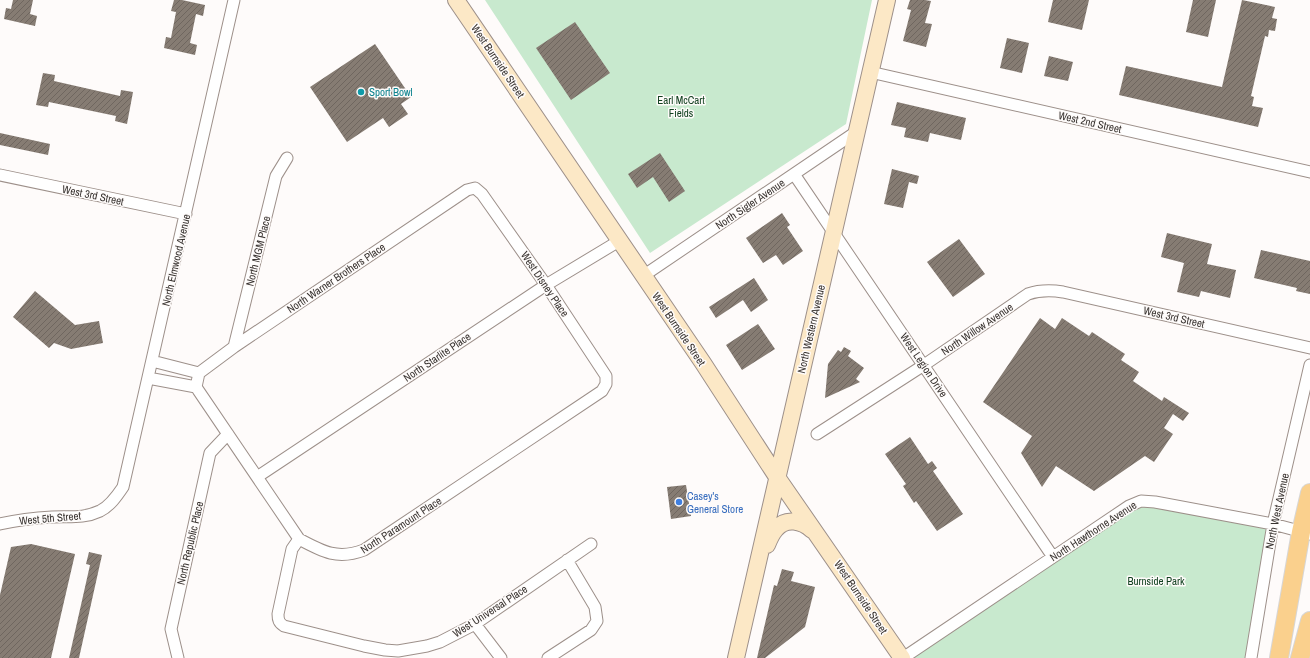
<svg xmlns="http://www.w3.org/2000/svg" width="1310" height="658" font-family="'Archivo Narrow',sans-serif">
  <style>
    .green { fill: #c8e9ce }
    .building { fill: url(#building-hatch) }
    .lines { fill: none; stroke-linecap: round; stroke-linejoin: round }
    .street-casing { stroke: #9d908a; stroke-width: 13 }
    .secondary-casing { stroke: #9d908a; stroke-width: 18 }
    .primary-casing { stroke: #d7d6d6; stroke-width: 20 }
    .street { stroke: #fff; stroke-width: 11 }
    .secondary { stroke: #fce8c6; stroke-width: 16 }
    .primary { stroke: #fad08d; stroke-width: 18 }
    .culture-dot { fill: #0f9aa8; stroke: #fefbfa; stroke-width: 1.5 }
    .shop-dot { fill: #3f7fe0; stroke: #fefbfa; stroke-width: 1.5 }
    .labels { text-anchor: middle; stroke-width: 3; stroke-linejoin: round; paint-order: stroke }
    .street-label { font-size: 11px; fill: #383330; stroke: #fefbfa }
    .culture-label { font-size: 11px; fill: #0d838f; stroke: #fefbfa; text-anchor: start }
    .park-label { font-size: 11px; fill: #124120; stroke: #fefbfa }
    .shop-label { font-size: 11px; fill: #366cbe; stroke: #fefbfa; text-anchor: start }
  </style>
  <defs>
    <pattern id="building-hatch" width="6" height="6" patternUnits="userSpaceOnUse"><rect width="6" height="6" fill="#867c73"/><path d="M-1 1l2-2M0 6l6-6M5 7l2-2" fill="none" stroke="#6f665f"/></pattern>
  </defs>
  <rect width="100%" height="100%" fill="#fefbfa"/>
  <path class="green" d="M485,0H872L846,124L650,253Z
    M1141,501L1273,524L1251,658H903Z"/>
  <path class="building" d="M13,0H33L30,14L37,16L35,26L4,19L6,8L11,9Z
    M174,0H182L205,5L203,16L196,14L190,43L197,45L195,55L164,48L166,37L171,38L176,12L171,11Z
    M910,0H925L931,1L925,23L932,24L926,47L903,41L911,10L907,9Z
    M1053,0H1089L1082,30L1048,22Z
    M1193,0H1216L1208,37L1186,32Z
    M1242,0L1275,7L1272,18L1277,19L1275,31L1269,30L1268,37L1265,36L1251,96L1254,97L1252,106L1263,108L1258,127L1119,95L1126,66L1222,87Z
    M575,22L610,73L571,100L536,48Z
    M1007,38L1029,43L1022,73L1000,68Z
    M375,44L411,97L401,104L408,114L389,127L383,118L347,142L310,87Z
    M1049,56L1073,62L1068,81L1044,76Z
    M43,73L55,75L54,81L120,96L121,90L133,92L127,124L115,121L116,116L49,102L48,107L36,105Z
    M897,102L966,118L961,140L930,133L928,142L904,137L906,128L891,125Z
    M0,133L50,144L48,155L0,145Z
    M660,153L685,191L669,202L653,177L637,188L628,174Z
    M892,169L919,176L917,184L909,182L903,208L884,204Z
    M782,213L790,225L787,227L803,251L783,265L776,255L763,263L746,238Z
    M1167,233L1212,244L1207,264L1236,270L1230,298L1201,291L1199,297L1177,292L1184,263L1161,257Z
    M959,239L985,274L953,297L927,262Z
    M1261,250L1310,261V294L1296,291L1297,288L1254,278Z
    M754,278L768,300L751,312L743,300L716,318L709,307Z
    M35,291L75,325L99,321L103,343L71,349L54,343L49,348L13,317Z
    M1040,318L1055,329L1062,318L1089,336L1092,332L1125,354L1121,360L1139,372L1133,381L1162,401L1164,397L1189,413L1183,421L1173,414L1164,428L1173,434L1154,462L1145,456L1094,491L1056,466L1042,487L1021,453L1032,436L983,402Z
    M758,324L775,349L742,370L726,345Z
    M844,347L851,351L848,356L864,368L856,379L860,382L825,398L828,364L838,350L841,352Z
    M910,437L928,464L932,461L937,468L933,471L963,514L937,531L916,501L914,503L903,486L906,484L885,454Z
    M686,485L691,516L671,519L667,487Z
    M31,544L75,554L51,658H0V595L11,547Z
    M89,552L102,555L79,658H69L90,565L86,564Z
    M782,569L794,572L791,581L815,587L805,627L765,658H757L774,585L777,586Z"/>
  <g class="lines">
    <defs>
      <path id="street" d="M870,72L1310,172
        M794,174L1053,557
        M0,175L186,214
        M475,188L482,194L546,285L606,376V384L602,391L364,550C338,560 323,552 299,539L196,387L199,373L234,347L467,190Z
        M643,276L856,132
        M234,347L276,176L287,158
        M152,361L199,373
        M148,378L196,387
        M817,434L924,365L1028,294C1040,290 1050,290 1063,292L1310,348
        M257,477L546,285L619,241
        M0,524C17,520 34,518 52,517C69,516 83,519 100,511C110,506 117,496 123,487L234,0
        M299,539L292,549L278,614C278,620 279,623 284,626L364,646L385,650L398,651L427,646L440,642L475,624L591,544
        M475,624L501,658
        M178,658L171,629L210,453L228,434
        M548,658L591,630L597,621L595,607L567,560
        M903,658L1129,506L1141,501L1155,502L1273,524L1310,534
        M1251,658L1273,524L1310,365"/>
      <path id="secondary" d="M456,0L703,363L777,477L902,658
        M767,545C769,540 772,533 776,529C786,517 802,521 812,530
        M736,658L887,0"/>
      <path id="primary" d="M1279,658L1301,532L1310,493
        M1300,658L1310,621"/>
    </defs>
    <use href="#street" class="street-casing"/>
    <use href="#secondary" class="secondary-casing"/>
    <use href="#primary" class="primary-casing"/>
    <use href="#street" class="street"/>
    <use href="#secondary" class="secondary"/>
    <use href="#primary" class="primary"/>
  </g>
  <circle class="culture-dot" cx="361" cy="92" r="4"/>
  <circle class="shop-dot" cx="679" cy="502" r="4"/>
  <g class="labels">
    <g class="street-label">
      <text transform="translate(498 61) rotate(56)" y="4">West Burnside Street</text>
      <text transform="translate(1090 122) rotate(13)" y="4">West 2nd Street</text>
      <text transform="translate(93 195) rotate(12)" y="4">West 3rd Street</text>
      <text transform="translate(750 204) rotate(-34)" y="4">North Sigler Avenue</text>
      <text transform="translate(258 251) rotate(-76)" y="4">North MGM Place</text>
      <text transform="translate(176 260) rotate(-77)" y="4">North Elmwood Avenue</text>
      <text transform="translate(336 278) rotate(-34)" y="4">North Warner Brothers Place</text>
      <text transform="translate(545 284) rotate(56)" y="4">West Disney Place</text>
      <text transform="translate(1174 317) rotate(13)" y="4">West 3rd Street</text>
      <text transform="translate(679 329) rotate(56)" y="4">West Burnside Street</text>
      <text transform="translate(811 329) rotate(-77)" y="4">North Western Avenue</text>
      <text transform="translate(977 329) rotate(-34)" y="4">North Willow Avenue</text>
      <text transform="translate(437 357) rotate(-34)" y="4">North Starlite Place</text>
      <text transform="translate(924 365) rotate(56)" y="4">West Legion Drive</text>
      <text transform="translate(1277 511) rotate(-78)" y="4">North West Avenue</text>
      <text transform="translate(50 518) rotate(-5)" y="4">West 5th Street</text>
      <text transform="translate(401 525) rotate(-33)" y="4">North Paramount Place</text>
      <text transform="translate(1093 531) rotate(-33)" y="4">North Hawthorne Avenue</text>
      <text transform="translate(190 543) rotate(-77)" y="4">North Republic Place</text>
      <text transform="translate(861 597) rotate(56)" y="4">West Burnside Street</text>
      <text transform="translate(490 611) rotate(-33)" y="4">West Universal Place</text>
    </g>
    <g class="culture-label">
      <text x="369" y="96">Sport Bowl</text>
    </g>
    <g class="park-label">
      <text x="681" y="104">Earl McCart<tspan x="681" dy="13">Fields</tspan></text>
      <text x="1156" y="585">Burnside Park</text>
    </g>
    <g class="shop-label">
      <text x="687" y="500">Casey's<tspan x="687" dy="13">General Store</tspan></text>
    </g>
  </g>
</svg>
